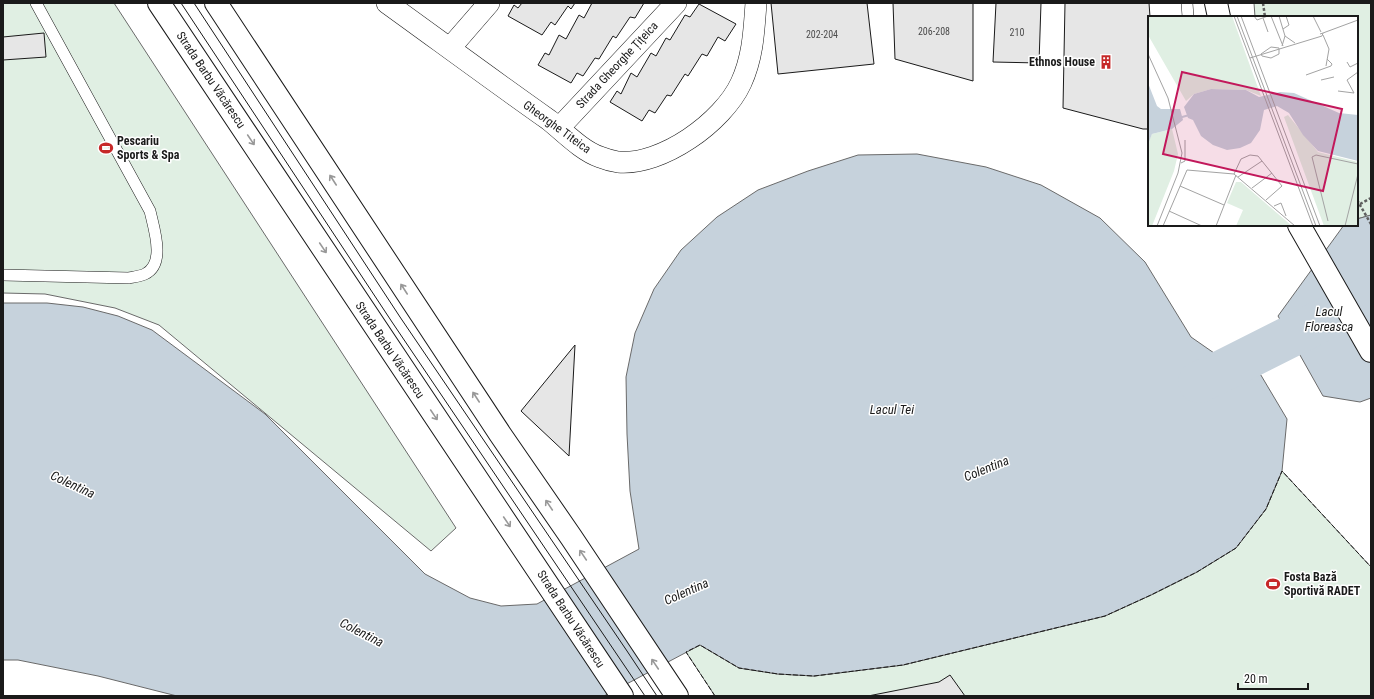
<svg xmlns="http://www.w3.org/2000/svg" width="1374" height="699" font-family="'Roboto Condensed',sans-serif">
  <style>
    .green { fill: #e0efe3; stroke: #6a6a6a }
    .water { fill: #c6d2dc; stroke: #6a6a6a }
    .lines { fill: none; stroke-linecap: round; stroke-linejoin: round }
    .river { stroke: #c6d2dc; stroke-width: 42 }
    .building { fill: #e6e6e6; stroke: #1a1a1a }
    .service-casing { stroke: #1a1a1a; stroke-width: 12 }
    .minor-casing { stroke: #1a1a1a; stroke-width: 22 }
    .secondary-casing { stroke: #1a1a1a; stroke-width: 24 }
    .primary-casing { stroke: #1a1a1a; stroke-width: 24 }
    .path { stroke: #5f5f5f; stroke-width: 2.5; stroke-dasharray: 3 2; stroke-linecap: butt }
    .service { stroke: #fff; stroke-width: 11 }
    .minor { stroke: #fff; stroke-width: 21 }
    .secondary { stroke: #fff; stroke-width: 22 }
    .primary { stroke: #fff; stroke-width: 22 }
    .tram { stroke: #1a1a1a; stroke-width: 1 }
    .fence { stroke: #1a1a1a; stroke-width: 1; stroke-dasharray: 5 2; stroke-linecap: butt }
    .oneway { stroke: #989898 }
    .labels { text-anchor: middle; stroke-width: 3; stroke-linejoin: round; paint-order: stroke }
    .number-label { font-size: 10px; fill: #4d4d4d }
    .poi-label { font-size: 12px; font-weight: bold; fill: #1a1a1a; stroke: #fff; text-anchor: start }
    .street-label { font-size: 12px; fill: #1a1a1a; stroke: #fff }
    .water-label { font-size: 13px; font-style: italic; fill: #1a1a1a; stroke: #fff }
    .inset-river { fill: none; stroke: #c6d2dc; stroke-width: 2 }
    .inset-road { fill: none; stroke: #a3a3a3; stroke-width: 1 }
    .view { fill: #c2185b; fill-opacity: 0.15; stroke: #c2185b; stroke-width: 2 }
    .inset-edge { fill: none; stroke: #1a1a1a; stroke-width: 2 }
  </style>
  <rect width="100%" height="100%" fill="#fff"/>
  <path class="green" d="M3,3H114L456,528L431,551L159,325L115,308L45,294L3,293Z
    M1254,3H1371V215L1357,219V17H1255Z
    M1282,471L1371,567V696H715L686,652L700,645L739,668L778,674L814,676L903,665L1105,616L1151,595L1197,572L1236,548L1266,509Z"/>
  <path class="water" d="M917,154L986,167L1041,185L1100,218L1145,262L1191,337L1214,353L1240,340L1287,419L1282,471L1266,509L1236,548L1197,572L1151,595L1105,616L903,665L814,676L778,674L739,668L700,645L604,696H177L98,676L18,660H3V303H47L83,307L118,316L152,330L265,414L425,574L470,598L501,606L537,604L639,549L630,491L627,434L626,377L635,333L654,289L681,250L717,217L758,190L808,171L858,155Z
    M1371,215V398L1360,402L1323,396L1278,316L1344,225H1357V219Z"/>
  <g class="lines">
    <path class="river" d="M1199,382L1212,376L1371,296"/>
  </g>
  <path class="building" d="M522,3H575L571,9L568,6L555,25L551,22L542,35L508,16L514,5L518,8Z
    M592,3H644L635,18L630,17L616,38L613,36L599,59L595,58L583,76L577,73L571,83L538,65L545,53L549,55L559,35L566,39L579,15L584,18Z
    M771,3H867L874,64L778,74Z
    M893,3H973V81L895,59Z
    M996,3H1041L1039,63L993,62Z
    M1065,3H1149L1150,17H1149V129H1143L1063,108Z
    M699,4L736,24L725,41L718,37L707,56L702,54L688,76L685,74L671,96L667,95L655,113L649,110L642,121L610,102L617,91L621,94L631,73L637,77L651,53L656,56L666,38L670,40L685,15L690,17Z
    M44,33L46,57L3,60V37Z
    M575,345L569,456L521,411Z
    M950,675L965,696H868L939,682Z"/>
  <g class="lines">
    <defs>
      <path id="service" d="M1187,3L1188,17
        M3,275L129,278C134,277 141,276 145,274C166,264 154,229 150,211L36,3"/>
      <path id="minor" d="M387,3C441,42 495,82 549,120C564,132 582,151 600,157C605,159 612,161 618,162C662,166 723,122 741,83C753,57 754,31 756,3
        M450,48L489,3
        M559,128L676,3"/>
      <path id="secondary" d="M1216,3L1219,17
        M1299,225L1371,351"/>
      <path id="primary" d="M159,3L622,696
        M216,3L500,434L571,537L677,696"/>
    </defs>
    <use href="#service" class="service-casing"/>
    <use href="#minor" class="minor-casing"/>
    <use href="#secondary" class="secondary-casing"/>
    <use href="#primary" class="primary-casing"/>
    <path class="path" d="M1263,3L1265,17
      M1357,200L1371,224
      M1360,204L1371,198"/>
    <use href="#service" class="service"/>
    <use href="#minor" class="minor"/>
    <use href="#secondary" class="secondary"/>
    <use href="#primary" class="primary"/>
    <path class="tram" d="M181,3L392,322L645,696
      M194,3L400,317L627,651L657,696"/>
    <path class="fence" d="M715,696L686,652L700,645L739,668L778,674L814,676L903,665L1105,616L1151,595L1197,572L1236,548L1266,509L1282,471L1371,567"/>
  </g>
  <defs><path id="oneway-shaft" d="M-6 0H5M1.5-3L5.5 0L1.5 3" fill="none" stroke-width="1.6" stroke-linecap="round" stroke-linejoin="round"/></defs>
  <g class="oneway">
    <use href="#oneway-shaft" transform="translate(251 140) rotate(56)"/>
    <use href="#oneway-shaft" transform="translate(333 180) rotate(-123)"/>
    <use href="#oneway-shaft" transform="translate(323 248) rotate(56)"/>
    <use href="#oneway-shaft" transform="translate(404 289) rotate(-123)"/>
    <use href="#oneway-shaft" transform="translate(476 397) rotate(-123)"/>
    <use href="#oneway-shaft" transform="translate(434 415) rotate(56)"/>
    <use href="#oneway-shaft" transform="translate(549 505) rotate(-124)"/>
    <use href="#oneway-shaft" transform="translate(507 522) rotate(56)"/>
    <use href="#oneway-shaft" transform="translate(583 555) rotate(-124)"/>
    <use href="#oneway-shaft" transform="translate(655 664) rotate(-124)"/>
  </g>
  <defs>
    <symbol id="building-bare" viewBox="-9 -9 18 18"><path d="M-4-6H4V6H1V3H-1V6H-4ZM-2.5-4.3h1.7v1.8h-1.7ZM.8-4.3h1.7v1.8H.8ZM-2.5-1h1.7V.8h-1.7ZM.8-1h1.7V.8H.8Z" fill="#c62828" stroke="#fff" stroke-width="2.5" paint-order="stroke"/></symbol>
    <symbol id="stadium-bare" viewBox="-9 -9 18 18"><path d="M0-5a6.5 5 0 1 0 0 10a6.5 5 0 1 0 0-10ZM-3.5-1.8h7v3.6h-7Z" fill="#c62828" stroke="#fff" stroke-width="2.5" paint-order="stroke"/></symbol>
  </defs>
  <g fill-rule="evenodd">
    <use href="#building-bare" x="1096" y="52" width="20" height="20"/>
    <use href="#stadium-bare" x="96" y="138" width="20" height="20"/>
    <use href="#stadium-bare" x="1263" y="574" width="20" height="20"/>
  </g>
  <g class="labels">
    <g class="number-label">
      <text x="934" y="35">206-208</text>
      <text x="1017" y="36">210</text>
      <text x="822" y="38">202-204</text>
    </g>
    <g class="poi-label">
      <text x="1095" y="66" text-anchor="end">Ethnos House</text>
      <text x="117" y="145">Pescariu<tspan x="117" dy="14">Sports &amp; Spa</tspan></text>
      <text x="1284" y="581">Fosta Bază<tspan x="1284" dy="14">Sportivă RADET</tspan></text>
    </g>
    <g class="street-label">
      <text transform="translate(617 65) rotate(-47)" y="4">Strada Gheorghe Țițeica</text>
      <text transform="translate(211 80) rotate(56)" y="4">Strada Barbu Văcărescu</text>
      <text transform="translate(557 127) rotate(36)" y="4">Gheorghe Titeica</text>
      <text transform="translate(390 350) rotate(56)" y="4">Strada Barbu Văcărescu</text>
      <text transform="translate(571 619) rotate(57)" y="4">Strada Barbu Văcărescu</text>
    </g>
    <g class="water-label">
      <text x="1329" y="316">Lacul<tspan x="1329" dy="15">Floreasca</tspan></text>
      <text x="892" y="414">Lacul Tei</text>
      <text transform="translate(986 468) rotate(-22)" y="5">Colentina</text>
      <text transform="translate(73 484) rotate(25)" y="5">Colentina</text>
      <text transform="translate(686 591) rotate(-24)" y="5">Colentina</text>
      <text transform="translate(362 632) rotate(27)" y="5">Colentina</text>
    </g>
  </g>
  <g transform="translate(1148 16)">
    <rect width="210" height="210" fill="#fff"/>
    <path d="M0,0H84L113,80L98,74L63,73L46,78L38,85L0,19ZM140,99L170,136L210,146V210H176L136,101ZM24,113L30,138L26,155L4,210H0L1,124L4,118ZM88,166H93L144,210H88L95,194L79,187Z" fill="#e0efe3"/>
    <path d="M0,67L9,90L13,93H32L35,104L24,113L4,118L0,128ZM63,73L98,74L111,81L132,76L146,77L191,97L210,99V145L170,135L155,119L141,97L129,90L116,94L112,114L103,127L92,132L79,134L65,129L53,120L45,104L40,102L36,91L46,78Z" fill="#c6d2dc"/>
    <path class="inset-river" d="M27,103L45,98"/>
    <path class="inset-road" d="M86,0L165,210M89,0L168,210M93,0L172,210M106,0L109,4L120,0M123,0L135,30M131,0L137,20L134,30M165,0L173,16M115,2L120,16M135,13L141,9L138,0M175,17L210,4M175,19L181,33L178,50M137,20L147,27M123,31L131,32V38L123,42L114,40L113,38ZM0,38L20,82L34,137L30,157L9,210M102,42L174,20L175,17L172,18M199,46L202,51L210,47M158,59L183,50L184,48L179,43M173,64L186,61M190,75L206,77L199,64L210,56M33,147L37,145V124M39,154L86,158L147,210M86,158L93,143L102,139L110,140L134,170L118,184M90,161L114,145M32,170L76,189M104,172L124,157M126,190L133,187L138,200M21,195L54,210M180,205L164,141L168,139L210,148M15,210L39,154M68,210L88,159M197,210L210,158"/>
    <path class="view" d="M34,56L194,93L175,175L15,138Z"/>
    <rect width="210" height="210" class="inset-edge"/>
  </g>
  <rect width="1374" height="699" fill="none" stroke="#1a1a1a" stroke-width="8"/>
  <path d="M1238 683v6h70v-6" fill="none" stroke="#1a1a1a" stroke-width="2"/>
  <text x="1244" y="683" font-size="12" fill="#1a1a1a" stroke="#ffffff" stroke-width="3" paint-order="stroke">20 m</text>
</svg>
